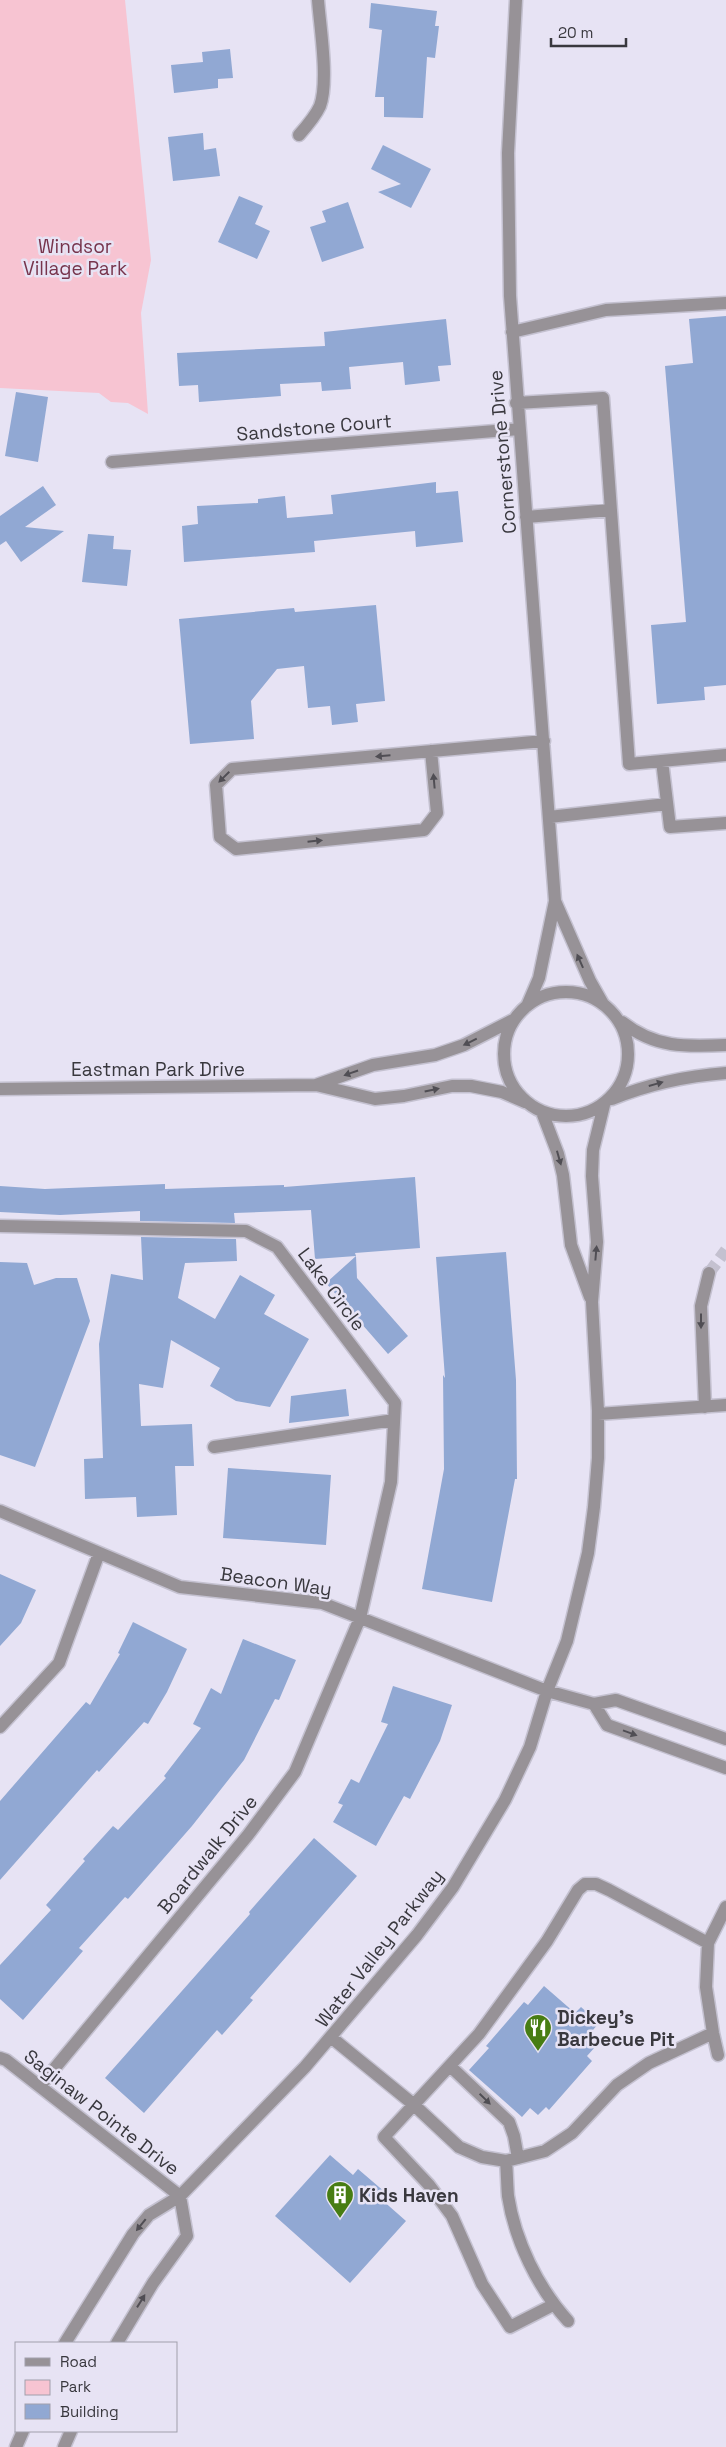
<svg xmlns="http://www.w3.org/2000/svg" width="726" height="2447" font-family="'Space Grotesk',sans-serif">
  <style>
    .green { fill: #f7c4d2 }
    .building { fill: #91a8d3 }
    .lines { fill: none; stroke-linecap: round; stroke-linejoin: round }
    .minor-tunnel { stroke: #c4c1d0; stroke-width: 12; stroke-dasharray: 12 6; stroke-linecap: butt }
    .minor-casing { stroke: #c4c1d0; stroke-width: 15 }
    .minor { stroke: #979297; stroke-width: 12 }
    .oneway { fill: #504e54 }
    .labels { text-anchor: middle; stroke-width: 5; stroke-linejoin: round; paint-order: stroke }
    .park-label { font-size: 19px; fill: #77344c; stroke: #e7e3f4 }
    .street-label { font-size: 19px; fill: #39383e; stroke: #e7e3f4 }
    .poi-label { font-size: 19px; font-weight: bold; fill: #39383e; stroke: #e7e3f4; text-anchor: start }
  </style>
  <rect width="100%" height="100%" fill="#e7e3f4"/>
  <path class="green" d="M0,0H125L151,260L141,313L148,414L128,403L111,402L99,393L0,388Z"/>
  <path class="building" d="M371,3L437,11L435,26H439L435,58L427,57L423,118L384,117V97H375L382,30L369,28Z
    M230,49L233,78L218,79V88L174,93L171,65L203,62L202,52Z
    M203,133L204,150L216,148L220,176L173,181L168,137Z
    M383,145L431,169L411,208L378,192L401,184L371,169Z
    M239,196L263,206L255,224L270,231L257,259L218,242Z
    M348,202L364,248L322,262L310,227L326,222L322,211Z
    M726,316V685L704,687L705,700L657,704L651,625L686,622L665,366L693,363L689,319Z
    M446,319L451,365L438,366L440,381L405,385L403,362L349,367L351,389L322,391L321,382L280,384L281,396L199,402L198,385L179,386L177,353L325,346L324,332Z
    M16,392L48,397L38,462L5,456Z
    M436,482V493L458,491L463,542L416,547L415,531L314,541L315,552L184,562L182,526L198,524L197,506L258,503V499L285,496L287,518L333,514L331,495Z
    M43,486L56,505L25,527L64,531L21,562L6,541L0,545V516Z
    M88,534L114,536L113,549L131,550L127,586L82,582Z
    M376,605L385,701L356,704L358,722L332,725L330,706L308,708L304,666L277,669L251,701L254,739L190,744L179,619L294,608L295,612Z
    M415,1177L420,1248L355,1253L356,1256L315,1259L311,1210L234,1213L235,1223L140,1221V1211L60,1215L0,1212V1186L45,1189L165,1184V1189L284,1185V1187Z
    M141,1237L236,1239L237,1261L185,1263L178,1298L215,1319L240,1275L275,1295L264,1314L309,1339L270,1407L236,1401L210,1386L220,1368L171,1340L163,1388L139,1384L141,1426L192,1424L194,1466H175L177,1515L137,1517L136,1497L85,1499L84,1459L103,1458L99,1344L111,1274L143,1280Z
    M506,1252L516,1380L517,1479H515L492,1602L422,1589L444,1469L443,1375L445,1378L436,1257Z
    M356,1256L357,1278L408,1336L388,1354L326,1283Z
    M0,1262L27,1263L34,1285L56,1278H77L90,1321L35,1467L0,1455Z
    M346,1389L349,1416L289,1423L291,1396Z
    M228,1468L331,1475L326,1545L223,1538Z
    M0,1574L36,1590L21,1623L0,1646Z
    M133,1622L187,1649L167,1692L148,1724L144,1722L99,1772L97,1770L0,1880V1801L86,1702L90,1705L120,1654L118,1653Z
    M243,1639L296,1660L279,1700L275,1699L244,1760L192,1826L128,1899L125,1897L79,1948L83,1951L23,2020L0,1999V1965L51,1910L46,1905L85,1861L83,1859L113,1826L118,1830L166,1778L164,1776L201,1728L193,1724L211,1688L221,1694Z
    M393,1686L452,1705L440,1741L410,1799L404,1796L376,1846L333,1822L343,1805L338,1803L351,1779L359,1783L388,1724L381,1722Z
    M314,1838L357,1876L250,1998L253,2000L222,2035L217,2030L144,2113L105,2078L250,1914L249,1912Z
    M544,1986L575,2013L581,2007L599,2023L586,2038L596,2046L587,2056L592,2061L549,2110L546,2107L538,2115L530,2108L522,2117L469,2070L489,2048L486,2046L524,2002L528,2005Z
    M330,2155L353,2175L358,2169L386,2193L381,2199L406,2221L350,2283L275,2216Z"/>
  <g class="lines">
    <path class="minor-tunnel" d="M709,1273L726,1250"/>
    <defs>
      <path id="minor" d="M516,0L508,153L510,296L555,901L539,978L527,1006
        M299,135C307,126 315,117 320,106C329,81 320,27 318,0
        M512,332L606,310L726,303
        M516,403L603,398L629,764L726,755
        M112,462L519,429
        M526,517L611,510
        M431,751L437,813L424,830L236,849L220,837L216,785L232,769L544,741
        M662,761L670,827L726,823
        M549,817L667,804
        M555,901L590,981L603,1004
        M504 1054a62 62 0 1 1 124 0a62 62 0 1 1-124 0Z
        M622,1022C655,1048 685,1047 726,1045
        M316,1085L373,1065L435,1055L464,1045L513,1020
        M0,1089L316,1085L375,1099L404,1096L452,1086H471L502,1092L525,1102
        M612,1099C649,1084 686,1076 726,1073
        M542,1112L558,1154L563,1175L571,1245L590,1297
        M0,1226L246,1231L277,1247L395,1403L391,1482L360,1618L295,1772L248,1835L40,2086
        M705,1407L701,1306L709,1273
        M598,1414L726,1405
        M214,1447L394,1420
        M0,1511L180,1587L322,1603L547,1691L594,1704L616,1700L726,1739
        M594,1704L607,1725L726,1768
        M0,1727L59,1663L99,1553
        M332,2038L413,2104L459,2147L482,2157L506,2161L545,2151L572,2133L617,2085L649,2063L713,2033
        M718,2055L713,2033L706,1987L708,1943L726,1907
        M0,2058L6,2060L180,2196
        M450,2066L509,2122L514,2136L518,2158
        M506,2161C507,2172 507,2184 508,2196C515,2241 538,2288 568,2321
        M553,2305L510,2327L482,2284L452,2216L429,2185L384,2137L479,2034L547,1941L578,1890L585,1884H596L609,1890L708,1943
        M65,2343L133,2234L149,2215L180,2196L305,2067L417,1935L453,1887L505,1800L530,1747L547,1691L567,1641L588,1553L594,1507L598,1458V1411L592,1302L597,1242L592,1176L593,1150L604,1105
        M117,2343L153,2283L187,2236L180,2196
        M16,2447L23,2431
        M64,2447L71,2431"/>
    </defs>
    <use href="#minor" class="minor-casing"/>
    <use href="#minor" class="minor"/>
  </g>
  <defs><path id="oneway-solid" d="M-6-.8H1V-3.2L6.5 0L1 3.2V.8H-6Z" transform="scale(1.25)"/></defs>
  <g class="oneway">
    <use href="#oneway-solid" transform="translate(383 756) rotate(175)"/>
    <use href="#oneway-solid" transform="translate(224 777) rotate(135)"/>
    <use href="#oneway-solid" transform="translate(434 781) rotate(-95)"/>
    <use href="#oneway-solid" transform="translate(315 841) rotate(-6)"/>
    <use href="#oneway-solid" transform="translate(580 961) rotate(-114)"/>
    <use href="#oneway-solid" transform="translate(470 1042) rotate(154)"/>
    <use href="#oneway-solid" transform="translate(351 1073) rotate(161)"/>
    <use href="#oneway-solid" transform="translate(656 1084) rotate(-16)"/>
    <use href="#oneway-solid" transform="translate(432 1090) rotate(-12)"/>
    <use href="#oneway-solid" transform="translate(559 1158) rotate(74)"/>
    <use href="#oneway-solid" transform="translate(596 1253) rotate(-85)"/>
    <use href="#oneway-solid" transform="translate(701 1321) rotate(90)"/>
    <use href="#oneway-solid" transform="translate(630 1733) rotate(20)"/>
    <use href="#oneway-solid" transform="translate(485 2099) rotate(44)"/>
    <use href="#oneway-solid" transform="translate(141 2225) rotate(129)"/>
    <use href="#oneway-solid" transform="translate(141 2301) rotate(-58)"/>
  </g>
  <defs>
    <symbol id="restaurant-pin" viewBox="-11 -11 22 30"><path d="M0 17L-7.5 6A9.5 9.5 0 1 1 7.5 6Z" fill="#477d13" stroke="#e7e3f4"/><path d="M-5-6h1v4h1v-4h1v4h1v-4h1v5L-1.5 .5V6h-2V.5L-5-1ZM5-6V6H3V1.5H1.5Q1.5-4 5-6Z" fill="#fff"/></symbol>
    <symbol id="building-pin" viewBox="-11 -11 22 30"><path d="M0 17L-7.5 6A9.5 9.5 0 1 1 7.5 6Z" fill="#477d13" stroke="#e7e3f4"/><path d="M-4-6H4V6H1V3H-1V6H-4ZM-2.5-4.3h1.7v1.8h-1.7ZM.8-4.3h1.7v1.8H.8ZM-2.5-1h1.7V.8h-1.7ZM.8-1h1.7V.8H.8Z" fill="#fff"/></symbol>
  </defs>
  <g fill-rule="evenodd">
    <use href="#restaurant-pin" x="522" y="2012" width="32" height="43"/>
    <use href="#building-pin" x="324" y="2179" width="32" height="43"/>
  </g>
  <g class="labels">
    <g class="park-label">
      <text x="75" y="253">Windsor<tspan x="75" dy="22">Village Park</tspan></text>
    </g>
    <g class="street-label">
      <text transform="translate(314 427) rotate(-5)" y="7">Sandstone Court</text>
      <text transform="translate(502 452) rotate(-95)" y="7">Cornerstone Drive</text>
      <text x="158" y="1076">Eastman Park Drive</text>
      <text transform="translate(332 1289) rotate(53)" y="7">Lake Circle</text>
      <text transform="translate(276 1581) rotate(8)" y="7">Beacon Way</text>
      <text transform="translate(207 1854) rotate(-51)" y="7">Boardwalk Drive</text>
      <text transform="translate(379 1948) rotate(-52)" y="7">Water Valley Parkway</text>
      <text transform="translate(102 2112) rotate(38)" y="7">Saginaw Pointe Drive</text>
    </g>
    <g class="poi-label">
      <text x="557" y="2024">Dickey's<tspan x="557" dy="22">Barbecue Pit</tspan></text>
      <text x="359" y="2202">Kids Haven</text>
    </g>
  </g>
  <rect x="15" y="2342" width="162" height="90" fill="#e7e3f4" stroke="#a19fab"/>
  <rect x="25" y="2358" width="25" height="8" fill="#979297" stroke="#a19fab"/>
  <text x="60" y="2367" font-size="15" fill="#39383e">Road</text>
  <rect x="25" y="2380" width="25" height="15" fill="#f7c4d2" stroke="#a19fab"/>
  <text x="60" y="2392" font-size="15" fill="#39383e">Park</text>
  <rect x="25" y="2404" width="25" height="15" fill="#91a8d3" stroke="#a19fab"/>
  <text x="60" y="2417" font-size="15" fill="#39383e">Building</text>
  <path d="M551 38v8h75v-8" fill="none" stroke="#39383e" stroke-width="2.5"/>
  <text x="558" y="38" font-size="15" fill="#39383e" stroke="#e7e3f4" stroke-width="4" paint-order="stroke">20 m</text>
</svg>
